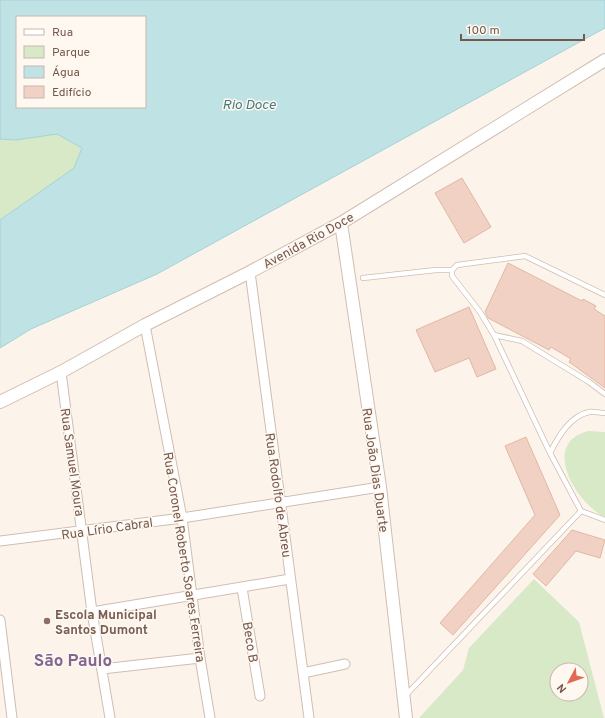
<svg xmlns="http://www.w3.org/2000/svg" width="605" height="718" font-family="Overpass,sans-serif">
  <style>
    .green { fill: #d8e9c8; fill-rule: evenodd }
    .water { fill: #bfe2e5; stroke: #a5d2d7; fill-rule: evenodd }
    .building { fill: #f0d1c3; stroke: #e2b7a4 }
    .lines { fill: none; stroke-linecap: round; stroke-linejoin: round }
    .service-casing { stroke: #d0bdb2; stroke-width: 6 }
    .minor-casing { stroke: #d0bdb2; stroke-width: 11 }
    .tertiary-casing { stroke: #d0bdb2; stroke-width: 14 }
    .service { stroke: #fff; stroke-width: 4.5 }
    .minor { stroke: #fff; stroke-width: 9 }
    .tertiary { stroke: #fff; stroke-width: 12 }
    .education-dot { fill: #8d6e63; stroke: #fef8f0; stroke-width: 1.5 }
    .labels { text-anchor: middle; stroke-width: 3; stroke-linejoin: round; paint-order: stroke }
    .street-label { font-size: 13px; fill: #76594e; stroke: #fef8f0 }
    .education-label { font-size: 13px; font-weight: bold; fill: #785e54; stroke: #fef8f0; text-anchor: start }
    .water-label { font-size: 14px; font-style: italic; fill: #457b81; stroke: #fef8f0 }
    .district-label { font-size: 17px; font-weight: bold; fill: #806691; stroke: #fef8f0 }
  </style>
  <rect width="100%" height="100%" fill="#fcf4ea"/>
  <path class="green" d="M57,134L82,148L74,168L0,220V139L16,140Z
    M589,431L605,432V517C575,503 540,442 589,431Z
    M534,579L579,622L604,718H419L463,670L469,648ZM557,670H581V694H557Z"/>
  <path class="water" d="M0,0H605V28L157,274L31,329L0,348V220L74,168L82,148L57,134L16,140L0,139ZM17,17H145V107H17Z"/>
  <path class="building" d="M462,178L491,227L464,243L435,193Z
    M508,263L582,301L583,299L596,306L594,309L605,316V388L569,362L571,359L551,347L549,350L488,318L485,312Z
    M469,307L496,369L477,377L469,358L435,372L416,330Z
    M526,437L560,515L453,635L440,623L535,515L505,446Z
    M572,530L605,540L600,558L576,551L546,586L533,574Z"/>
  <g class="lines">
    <defs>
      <path id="service" d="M363,278L436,270H452
        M494,335L480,312L452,276V270L457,265L525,256L605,295
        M605,394L589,382L522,341L494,335L550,453L581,511L605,520
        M550,453C558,437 570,416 589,412C593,411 600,413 605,413
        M406,695L581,511"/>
      <path id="minor" d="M250,272L309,718
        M145,325L182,518L200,658L210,718
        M61,372L92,612L110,718
        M0,541L182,518L380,487
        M242,588L260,696
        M92,612L290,579
        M0,620L12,718
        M102,669L200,658
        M303,673L345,664"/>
      <path id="tertiary" d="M341,223L380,487L406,718
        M0,402L61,372L145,325L250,272L341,223L605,60"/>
    </defs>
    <use href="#service" class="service-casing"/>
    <use href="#minor" class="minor-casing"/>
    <use href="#tertiary" class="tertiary-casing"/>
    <use href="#service" class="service"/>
    <use href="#minor" class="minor"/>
    <use href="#tertiary" class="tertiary"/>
  </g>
  <circle class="education-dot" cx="47" cy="621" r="4"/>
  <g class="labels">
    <g class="street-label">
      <text transform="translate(308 240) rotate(-29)" y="5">Avenida Rio Doce</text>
      <text transform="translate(73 462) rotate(82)" y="5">Rua Samuel Moura</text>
      <text transform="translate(376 470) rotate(82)" y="5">Rua João Dias Duarte</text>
      <text transform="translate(279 495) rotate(82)" y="5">Rua Rodolfo de Abreu</text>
      <text transform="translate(107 528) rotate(-8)" y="5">Rua Lírio Cabral</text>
      <text transform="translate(185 557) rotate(81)" y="5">Rua Coronel Roberto Soares Ferreira</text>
      <text transform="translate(251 642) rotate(81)" y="5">Beco B</text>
    </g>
    <g class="education-label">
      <text x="55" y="619">Escola Municipal<tspan x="55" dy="15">Santos Dumont</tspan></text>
    </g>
    <g class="water-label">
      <text x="249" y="109">Rio Doce</text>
    </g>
    <g class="district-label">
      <text x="73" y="666">São Paulo</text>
    </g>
  </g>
  <rect x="16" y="16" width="130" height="92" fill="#fef8f0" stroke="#c8b8af"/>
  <rect x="24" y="29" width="20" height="6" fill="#ffffff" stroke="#c8b8af"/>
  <text x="52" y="36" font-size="12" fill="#76594e">Rua</text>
  <rect x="24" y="46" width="20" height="12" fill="#d8e9c8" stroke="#c8b8af"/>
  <text x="52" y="56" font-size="12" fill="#76594e">Parque</text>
  <rect x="24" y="66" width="20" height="12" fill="#bfe2e5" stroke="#c8b8af"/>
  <text x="52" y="76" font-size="12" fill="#76594e">Água</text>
  <rect x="24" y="86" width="20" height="12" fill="#f0d1c3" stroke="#c8b8af"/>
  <text x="52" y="96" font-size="12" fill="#76594e">Edifício</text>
  <g transform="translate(569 682) rotate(229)"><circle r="19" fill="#fef8f0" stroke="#c8b8af"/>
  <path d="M0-3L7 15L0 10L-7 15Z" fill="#e06a55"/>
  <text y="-6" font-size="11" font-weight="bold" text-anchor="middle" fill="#76594e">N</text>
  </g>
  <path d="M461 34v6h123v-6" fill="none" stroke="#76594e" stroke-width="2"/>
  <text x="467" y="34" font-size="12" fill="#76594e" stroke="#fef8f0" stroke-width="3" paint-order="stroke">100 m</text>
</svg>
